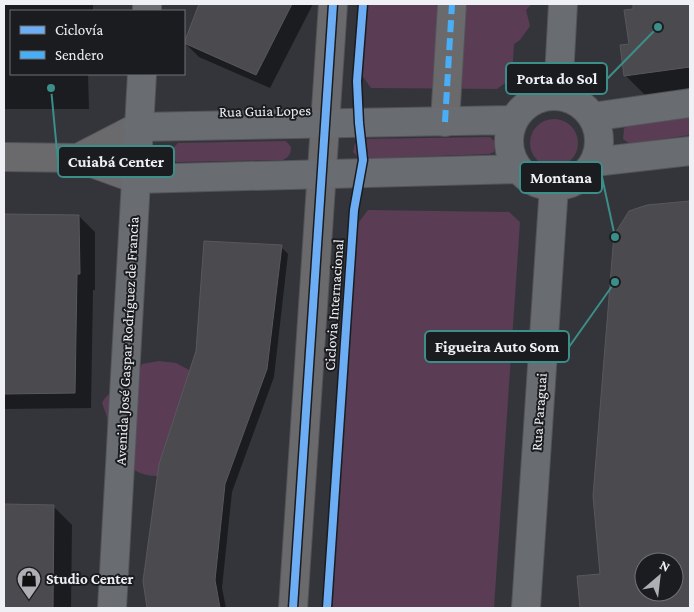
<svg xmlns="http://www.w3.org/2000/svg" width="694" height="612" font-family="'Crimson Pro',serif">
  <style>
    .green { fill: #5a3c54 }
    .shadow { fill: #0007; fill-rule: evenodd }
    .building { fill: #4b4b4f; stroke: #58585c; fill-rule: evenodd }
    .lines { fill: none; stroke-linecap: round; stroke-linejoin: round }
    .pedestrian-casing { stroke: #535458; stroke-width: 30 }
    .minor-casing { stroke: #535458; stroke-width: 30 }
    .secondary-casing { stroke: #535458; stroke-width: 30 }
    .pedestrian { stroke: #6a6a6d; stroke-width: 28 }
    .minor { stroke: #6a6a6d; stroke-width: 28 }
    .secondary { stroke: #696c71; stroke-width: 28 }
    .quiet { stroke: #49aef6; stroke-width: 6; stroke-dasharray: 12 6; stroke-linecap: butt }
    .cycleway-casing { stroke: #1b1c1f; stroke-width: 11 }
    .cycleway { stroke: #6dadf4; stroke-width: 8 }
    .labels { text-anchor: middle; stroke-width: 4; stroke-linejoin: round; paint-order: stroke }
    .street-label { font-size: 15px; fill: #eff0f5; stroke: #1b1c1f }
    .poi-label { font-size: 15px; font-weight: bold; fill: #eff0f5; stroke: #1b1c1f; text-anchor: start }
    .leader { fill: none; stroke: #3c8e89; stroke-width: 2 }
    .callout-dot { fill: #3c8e89; stroke: #1b1c1f; stroke-width: 2 }
    .callout { fill: #1b1c1f; stroke: #3c8e89; stroke-width: 2 }
    .callout-label { font-size: 16px; text-anchor: middle; font-weight: bold; fill: #eff0f5 }
  </style>
  <rect width="100%" height="100%" fill="#34353a"/>
  <path class="green" d="M366,4H532L526,10L530,26L520,40L514,44L512,78L497,89L371,88L361,74Z
    M690,117V135L630,144L623,139L624,129L627,125Z
    M530 143a24 24 0 1 1 48 0a24 24 0 1 1-48 0Z
    M490,137L495,142L494,152L489,154L363,159L359,158L353,152L355,143L361,139Z
    M286,141L291,147C291,154 289,157 283,160L176,162L171,155V150L178,143Z
    M368,210L509,212L520,222L494,608H328L356,226Z
    M159,361L176,363L193,372L165,475C140,481 116,461 109,437C107,433 108,427 108,422C107,415 104,409 102,403C111,385 136,384 142,364Z"/>
  <path class="shadow" d="M4,4H93V11H11V74H88L89,109H4Z
    M201,4H313L270,88L199,57L185,43Z
    M634,4H690V92L648,98L625,75L635,10Z
    M690,203V608H581L578,577L601,575L647,207ZM644,562H674V592H644Z
    M4,216H79L95,232V290H93L91,408L4,409Z
    M281,247L288,254L274,377L232,492L222,588L226,608H148L145,581Z
    M4,506H53L72,525L71,608H4Z"/>
  <path class="building" d="M199,4H292L256,75L184,43Z
    M633,4H690V67L624,76L620,45L629,44L624,10L633,9Z
    M690,201V608H580L577,576L600,574L593,496L614,235L629,211L647,205ZM644,562H674V592H644Z
    M4,214L79,215L80,274H77L75,393L4,394Z
    M204,241L282,245L267,369L225,484L215,580L220,608H147L143,581L159,464L196,351Z
    M4,504L54,505L53,608H4Z"/>
  <g class="lines">
    <defs>
      <path id="pedestrian" d="M445,122L452,4"/>
      <path id="minor" d="M4,157L78,158L136,179
        M78,158L138,127
        M293,608L333,4"/>
      <path id="secondary" d="M147,11V4
        M558,95L563,4
        M509 141a45 45 0 1 1 90 0a45 45 0 1 1-90 0Z
        M592,117L690,103
        M138,127L513,120
        M594,162L690,151
        M136,179L518,169
        M112,608L142,74
        M526,608L554,186"/>
    </defs>
    <use href="#pedestrian" class="pedestrian-casing"/>
    <use href="#minor" class="minor-casing"/>
    <use href="#secondary" class="secondary-casing"/>
    <use href="#pedestrian" class="pedestrian"/>
    <use href="#minor" class="minor"/>
    <use href="#secondary" class="secondary"/>
    <path class="quiet" d="M445,122L452,4"/>
    <defs>
      <path id="cycleway" d="M293,608L333,4
        M327,608L354,210L363,160L359,123L357,81L363,4"/>
    </defs>
    <use href="#cycleway" class="cycleway-casing"/>
    <use href="#cycleway" class="cycleway"/>
  </g>
  <defs>
    <symbol id="shop-pin" viewBox="-11 -11 22 30"><path d="M0 17L-7.5 6A9.5 9.5 0 1 1 7.5 6Z" fill="#aeafb4" stroke="#1b1c1f"/><path d="M-5-2.5h2.3a2.7 3.5 0 0 1 5.4 0H5L5.5 6h-11ZM-1.5-2.5h3a1.5 2.3 0 0 0-3 0Z" fill="#111"/></symbol>
  </defs>
  <g fill-rule="evenodd">
    <use href="#shop-pin" x="15" y="565" width="28" height="38"/>
  </g>
  <g class="labels">
    <g class="street-label">
      <text transform="translate(265 111) rotate(-1)" y="5">Rua Guia Lopes</text>
      <text transform="translate(334 305) rotate(-86)" y="5">Ciclovia Internacional</text>
      <text transform="translate(127 341) rotate(-87)" y="5">Avenida José Gaspar Rodríguez de Francia</text>
      <text transform="translate(539 412) rotate(-86)" y="5">Rua Paraguai</text>
    </g>
    <g class="poi-label">
      <text x="46" y="584">Studio Center</text>
    </g>
  </g>
  <path class="leader" d="M658 27L607 79M51 88L58 162M615 237L602 177M615 282L569 347"/>
  <g class="callout-dot">
    <circle cx="658" cy="27" r="5"/>
    <circle cx="51" cy="88" r="5"/>
    <circle cx="615" cy="237" r="5"/>
    <circle cx="615" cy="282" r="5"/>
  </g>
  <g class="callout">
    <rect x="506" y="63" width="101" height="31" rx="5"/>
    <rect x="58" y="146" width="116" height="31" rx="5"/>
    <rect x="520" y="162" width="82" height="31" rx="5"/>
    <rect x="425" y="331" width="144" height="31" rx="5"/>
  </g>
  <g class="callout-label">
    <text x="557" y="84">Porta do Sol</text>
    <text x="116" y="167">Cuiabá Center</text>
    <text x="561" y="183">Montana</text>
    <text x="497" y="352">Figueira Auto Som</text>
  </g>
  <rect width="694" height="612" fill="none" stroke="#eff0f5" stroke-width="10"/>
  <rect x="10" y="10" width="175" height="65" fill="#1b1c1f" stroke="#707175"/>
  <rect x="20" y="26" width="25" height="8" fill="#6dadf4" stroke="#707175"/>
  <text x="55" y="35" font-size="15" fill="#eff0f5">Ciclovía</text>
  <rect x="20" y="51" width="25" height="8" fill="#49aef6" stroke="#707175"/>
  <text x="55" y="60" font-size="15" fill="#eff0f5">Sendero</text>
  <g transform="translate(659 577) rotate(28)"><circle r="24" fill="#1b1c1f" stroke="#707175"/>
  <path d="M0-4L9 19L0 12L-9 19Z" fill="#aeafb4"/>
  <text y="-8" font-size="14" font-weight="bold" text-anchor="middle" fill="#eff0f5">N</text>
  </g>
</svg>
